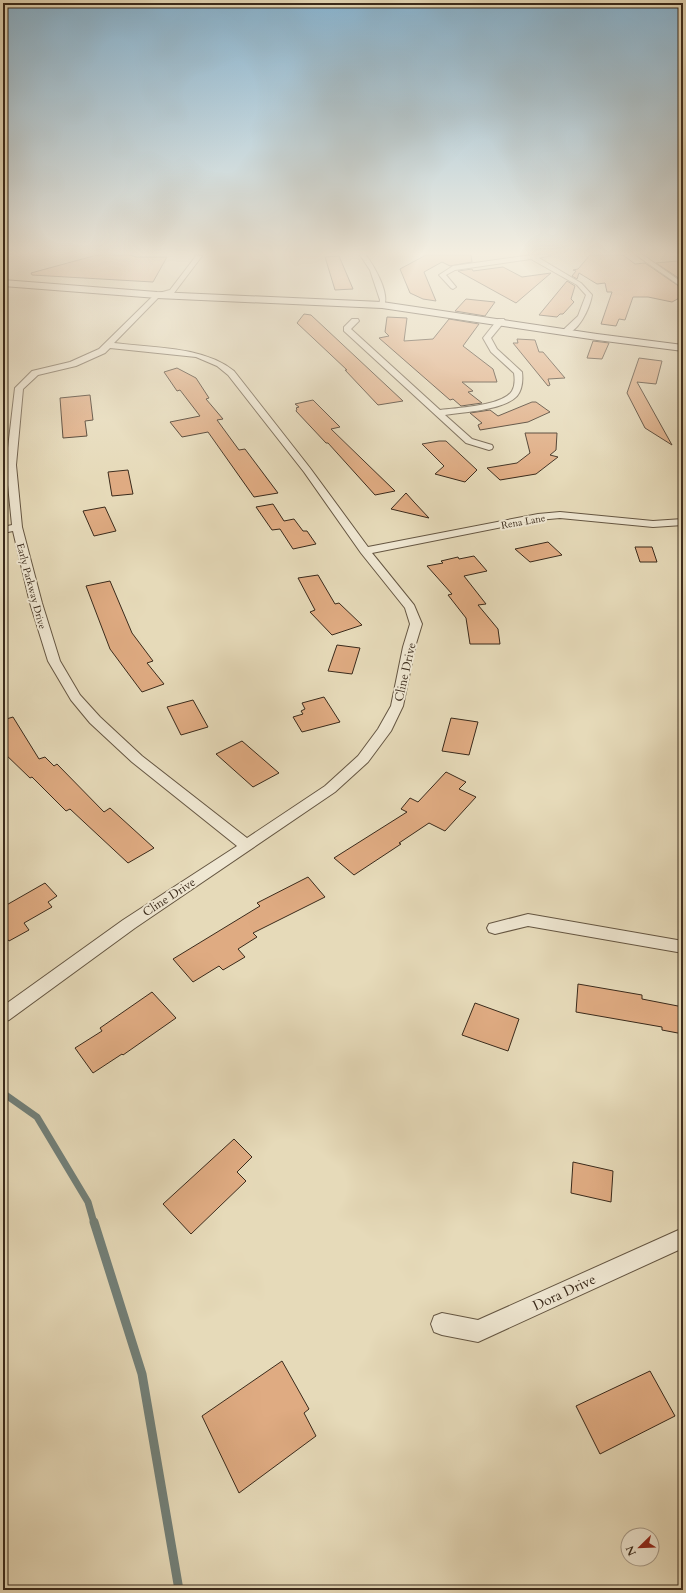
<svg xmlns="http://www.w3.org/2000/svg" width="686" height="1593" font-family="Cardo,serif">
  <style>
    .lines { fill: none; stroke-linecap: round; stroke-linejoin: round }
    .stream-far1 { stroke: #728079; stroke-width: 7 }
    .stream { stroke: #728079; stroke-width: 9 }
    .building { fill: #dfab82; stroke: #3a2a1b }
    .street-casing { stroke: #655642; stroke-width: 2 }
    .secondary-casing { stroke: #3a2a1b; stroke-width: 2 }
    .street { fill: #efe7d2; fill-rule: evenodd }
    .secondary { fill: #efe7d2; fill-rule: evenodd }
    .labels { text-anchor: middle; stroke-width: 4; stroke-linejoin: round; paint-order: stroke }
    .far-street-label { font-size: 10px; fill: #3a2a1b; stroke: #efe7d2 }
    .street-label { font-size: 12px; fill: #3a2a1b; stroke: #efe7d2 }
    .near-street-label { font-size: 14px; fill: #3a2a1b; stroke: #efe7d2 }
  </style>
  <rect width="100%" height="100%" fill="#e6dab9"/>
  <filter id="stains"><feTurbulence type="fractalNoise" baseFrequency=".005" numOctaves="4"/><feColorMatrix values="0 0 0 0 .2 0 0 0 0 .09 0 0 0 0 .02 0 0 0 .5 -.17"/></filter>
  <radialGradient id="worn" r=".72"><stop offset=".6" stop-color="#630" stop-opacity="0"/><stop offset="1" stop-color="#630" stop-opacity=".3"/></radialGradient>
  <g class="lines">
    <path class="stream-far1" d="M3,1093L37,1117L88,1202L94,1223"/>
    <path class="stream" d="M94,1222L142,1374L179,1590"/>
  </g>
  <path class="building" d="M97,255H129L136,257H167L153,282L32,275L31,273Z
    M426,255H471L472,262L450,266L442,262L424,272L436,301L423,299L410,293L400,269Z
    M590,255H623L635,264L645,263L683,289V296L672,302L648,297H633L625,320L619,319L616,326L601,324L612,292H607L605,283L597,284L579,273L577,279L572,276L576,271L573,270L578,269Z
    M339,256L353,289L335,290L325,257Z
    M677,261L683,271V281L656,263Z
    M503,267L522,277L551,273L516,303L458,271L472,269L473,271Z
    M567,281L575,286L571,299L574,302L563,314H560L557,317L539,315Z
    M466,299L495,302L485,316L455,311Z
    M304,314L311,315L403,401L378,405L345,370H347L297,323Z
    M387,317L407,318L404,341L433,339L449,319L479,324L463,346L493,369L497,382H462L473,391L468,392L482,403L461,406L453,399L450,400L379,338L389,336L385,332Z
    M517,339L535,340L539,352H543L565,378L548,379L550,385L548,386L513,343H518Z
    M593,341L609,343L602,359L587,358Z
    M639,358L662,361L656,384L637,382L672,445L645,428L627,393Z
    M177,368L196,378L209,398L206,399L223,419L217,420L239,450L245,449L278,493L254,497L208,432L182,437L170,422L200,416L180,390L177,391L164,372Z
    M90,395L93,420L85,421L87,436L63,438L60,398Z
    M313,400L340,427L331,429L395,491L375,495L328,443H326L296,411L297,409L296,408L299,407L295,404Z
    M532,402H536L550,412L528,422L480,430L478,425L482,423L470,413L490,410L498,416Z
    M525,433H557L556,450L550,455L558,457L536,474L500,480L487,468L517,463L530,453Z
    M439,441H446L477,470L465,482L435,474L444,466L422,444Z
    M128,470L133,494L112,496L108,472Z
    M406,493L414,502L429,518L391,509Z
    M273,504L284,521L294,519L303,531H307L316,544L293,549L280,529L272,530L256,507Z
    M105,507L116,531L94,536L83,511Z
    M548,542L562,555L530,562L515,549Z
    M635,547H652L657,562H640Z
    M474,556L487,571L464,576L486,604L478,605L498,629L500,644H470L466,618L448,595L452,594L427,566L443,563L441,561L458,557L459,559Z
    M318,575L335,604L339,603L362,625L332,635L310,612L315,610L298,578Z
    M110,581L132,633L153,661L147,663L164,684L142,692L110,649L86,586Z
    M337,645L360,648L352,674L328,671Z
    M324,697L340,722L302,732L293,717L303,714L301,711L305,709L302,703Z
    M193,700L208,727L181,735L167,707Z
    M13,717L39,759L45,757L54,766L57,764L104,812L110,808L154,848L128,863L70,809L66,811L32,777L30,778L3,752V720Z
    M451,718L478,722L469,755L442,751Z
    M242,741L279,773L253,787L216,754Z
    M446,772L466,782L459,789L476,797L445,831L429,823L399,843L401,844L354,875L334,858L407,812L401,809L410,798L418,802Z
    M308,877L325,897L253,933L257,937L238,949L245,957L223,970L219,966L193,982L173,959L260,906L257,903Z
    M45,883L57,896L48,902L52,907L24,923L29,930L9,941L3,934V907Z
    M578,984L642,995V999L683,1007V1034L662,1030V1027L576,1012Z
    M152,992L176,1018L123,1055L122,1054L93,1073L75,1048L102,1031L100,1028Z
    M475,1003L519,1019L508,1051L462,1035Z
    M234,1139L252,1157L237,1172L246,1181L191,1234L163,1204Z
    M573,1162L613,1171L611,1202L571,1193Z
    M282,1361L309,1409L304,1413L316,1436L239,1493L202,1416Z
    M650,1371L675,1416L600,1454L576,1406Z"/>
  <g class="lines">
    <defs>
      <path id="street" d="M195,255L202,256L174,293L159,297L114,343C152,348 203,346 234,371L310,468L368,547L538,514L560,512L653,521L683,519V525L653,527L560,518L538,520L372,553L414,605L422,624L415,647L403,706L391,731L368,762L335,792L135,928L9,1020L3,1022V1006L123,920L237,846L132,762L90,723L71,700L48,661L30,603L13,531L3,533V527L12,525L6,465L15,388L32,371L70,362L99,349L155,294L170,290L196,256ZM110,348L196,357L217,366L228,375L304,472L361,553L405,608L410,624L403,647L391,706L378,729L358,756L325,786L247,838L142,756L100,717L80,695L60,661L42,603L22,527L16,465L23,389L38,375L76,366L105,353Z
        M360,255H366C374,266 390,293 384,306L379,305L380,300L370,270Z
        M532,255H551L539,258L581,283L592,295C590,307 578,336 562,334L561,332L578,316L586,295L577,285L531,259L455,270L446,275L456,287L453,289L451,288L439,275L453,266Z
        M636,255H643L683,283V288Z
        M352,319H358L359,321L351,329L440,410C456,408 503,406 512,391C515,386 515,379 514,373L491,352L483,338L498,319H504L505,321L491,338L497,349L522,372C523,380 522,390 517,396C504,410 464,412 445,415L472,439L492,445L493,447L492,449L489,450L466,443L344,331V327Z
        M528,914L683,941V953L528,926L495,934L489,932L487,928L489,924Z
        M683,1228V1248L478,1342L442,1335L434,1332L431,1324L434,1316L442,1313L478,1320Z"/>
      <path id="secondary" d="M3,280L157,292L382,302L597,334L683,345V351L597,340L382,308L157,298L3,286Z"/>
    </defs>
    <use href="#street" class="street-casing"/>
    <use href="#secondary" class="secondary-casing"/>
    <use href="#street" class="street"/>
    <use href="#secondary" class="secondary"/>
  </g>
  <linearGradient id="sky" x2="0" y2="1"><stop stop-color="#88b6d4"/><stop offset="0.53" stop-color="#f4eee0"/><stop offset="1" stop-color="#f4eee0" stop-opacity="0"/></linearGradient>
  <rect width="686" height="478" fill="url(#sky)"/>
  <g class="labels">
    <g class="far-street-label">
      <text transform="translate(523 521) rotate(-10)" y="4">Rena Lane</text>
      <text transform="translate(32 586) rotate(75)" y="4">Early Parkway Drive</text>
    </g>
    <g class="street-label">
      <text transform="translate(405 672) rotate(-77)" y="4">Cline Drive</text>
      <text transform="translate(169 897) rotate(-33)" y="4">Cline Drive</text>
    </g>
    <g class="near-street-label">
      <text transform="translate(564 1292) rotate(-25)" y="5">Dora Drive</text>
    </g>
  </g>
  <rect width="686" height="1593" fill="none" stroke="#e6dab9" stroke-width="16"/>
  <rect x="4" y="4" width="678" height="1585" fill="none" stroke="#3a2a1b" stroke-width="2"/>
  <rect x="8" y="8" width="670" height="1577" fill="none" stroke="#3a2a1b"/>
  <g transform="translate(640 1547) rotate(247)"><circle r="19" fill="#efe7d2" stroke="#a79b89"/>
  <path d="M0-3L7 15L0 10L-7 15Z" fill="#8f2418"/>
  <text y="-6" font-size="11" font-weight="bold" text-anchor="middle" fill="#3a2a1b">N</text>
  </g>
  <rect width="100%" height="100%" filter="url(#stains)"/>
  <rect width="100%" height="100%" fill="url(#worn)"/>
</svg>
